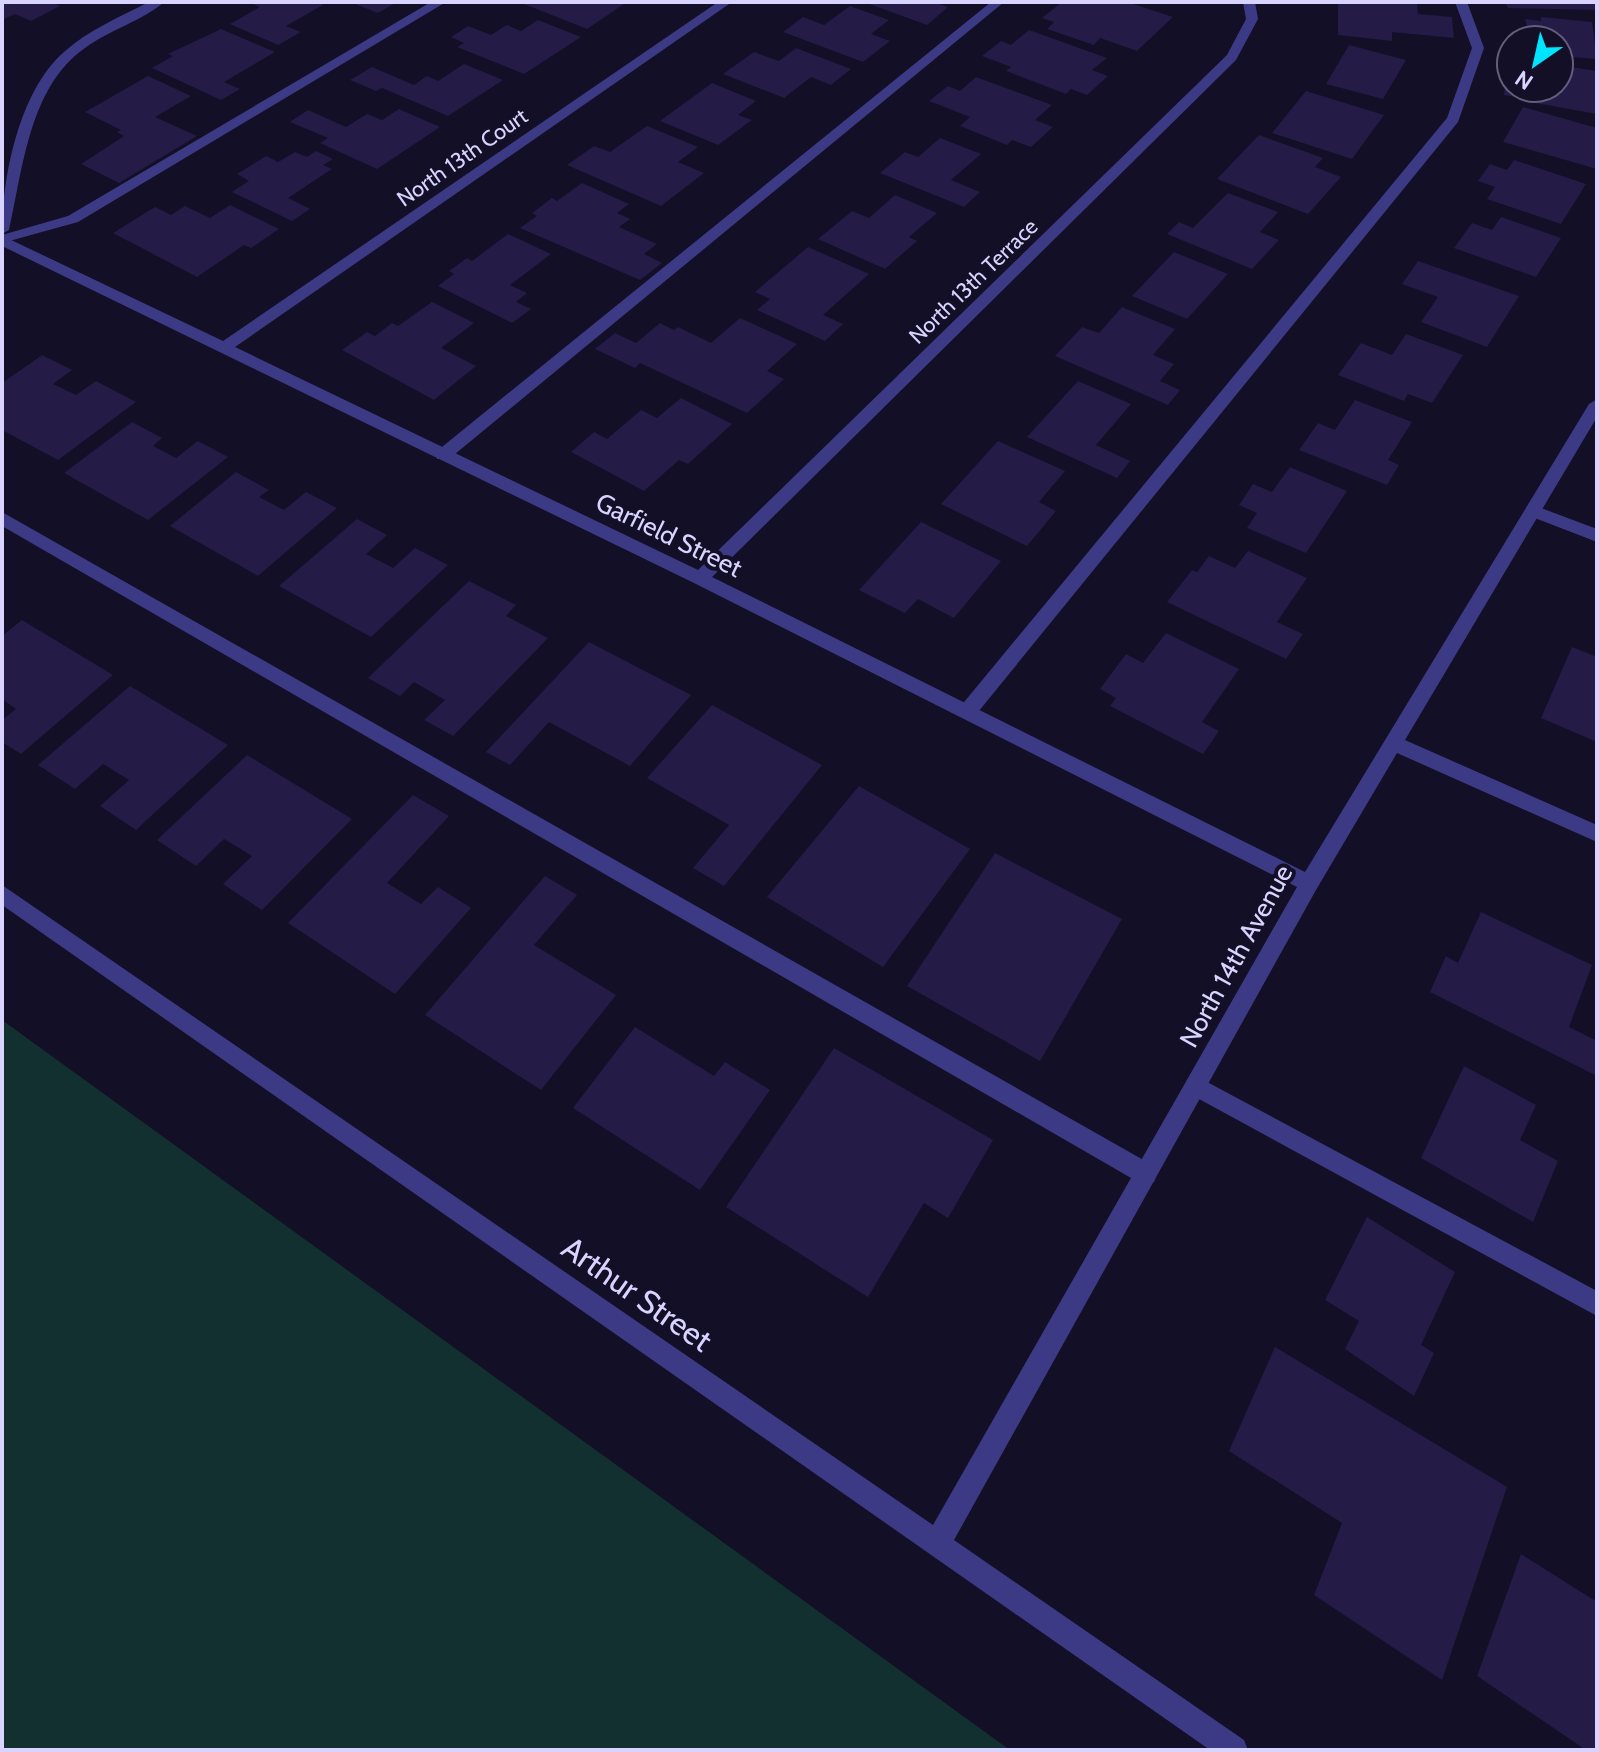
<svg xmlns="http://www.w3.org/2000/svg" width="1599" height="1752" font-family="Cabin,sans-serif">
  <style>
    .green { fill: #12302f }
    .building { fill: #241b47 }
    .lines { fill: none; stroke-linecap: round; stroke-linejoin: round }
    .lane { fill: #3d3a85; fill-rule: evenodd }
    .street { fill: #3d3a85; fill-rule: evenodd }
    .labels { text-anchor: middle; stroke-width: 8; stroke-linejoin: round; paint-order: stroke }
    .far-street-label { font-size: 22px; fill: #d9d4ff; stroke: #130f26 }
    .street-label { font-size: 26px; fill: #d9d4ff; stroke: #130f26 }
    .near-street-label { font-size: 32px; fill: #d9d4ff; stroke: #130f26 }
  </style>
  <rect width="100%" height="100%" fill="#130f26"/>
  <path class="green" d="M2,1020L1010,1750H2Z"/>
  <path class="building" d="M2,2H52L60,6L31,21L15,14L2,20Z
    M256,2H316L323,5L286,26L301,32L278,45L230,24L260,7L253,4Z
    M350,2H397L378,13Z
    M519,2H627L587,29Z
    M864,2H933L948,7L927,25Z
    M1062,2H1127L1173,17L1137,51L1100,38L1094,45L1047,29L1054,22L1042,18Z
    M1338,2L1417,3L1418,14L1452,17L1454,38L1392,32V41L1338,35Z
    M1505,2H1597V10L1508,8Z
    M850,6L889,20L871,34L890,41L863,62L783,32L803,17L824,25Z
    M1541,17L1592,22L1597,59L1559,56V40H1530L1525,19L1541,21Z
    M538,20L581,37L524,74L457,47L464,43L451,37L468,26L491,35L507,25L521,31Z
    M221,29L275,52L224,82L240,89L221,100L152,68L173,56L168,54Z
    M1029,30L1107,58L1092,70L1108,76L1087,95L1071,89L1066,94L1006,71L1011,67L982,56L1001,41L1011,45Z
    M1349,45L1406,60L1383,99L1326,84Z
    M796,48L851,69L831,85L811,77L784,98L723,74L754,52L779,61Z
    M464,64L503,80L448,116L382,88L376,91L350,80L372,67L414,85L427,76L438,81Z
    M1559,65L1597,71V114L1524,101V98L1504,95L1506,77L1511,78V88H1559Z
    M148,76L191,96L155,117L197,136L119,183L81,164L124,136L117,132L121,130L85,112Z
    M976,77L1052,105L1035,120L1053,127L1031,147L1012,140L1007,145L960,126L970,117L929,101L948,86L960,91Z
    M712,83L756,101L738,115L752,120L718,145L660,121Z
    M1306,91L1384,115L1352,159L1272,133Z
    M1523,107L1597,128V169L1503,142Z
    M399,109L440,127L377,169L320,143L328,138L290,122L308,110L346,127L367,114L382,120Z
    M647,126L698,147L678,162L704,173L661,206L567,165L594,146L610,152Z
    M1259,135L1323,158L1315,167L1341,177L1308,214L1217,179Z
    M940,138L981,154L951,180L980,192L964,207L880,173L905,152L918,157Z
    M316,151L333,159L323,165L332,169L288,198L310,209L292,221L232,192L249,181L237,174L266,156L278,162L295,152L307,157Z
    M1514,160L1586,184L1561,224L1487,199L1495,187L1478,181L1490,164L1507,170Z
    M582,183L629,204L617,213L630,219L619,227L657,244L644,254L662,263L640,280L520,228L537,216L532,213L552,198L557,201Z
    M1228,193L1278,212L1260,232L1279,240L1252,269L1167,234L1179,222L1193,228Z
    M895,195L937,213L909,237L917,241L885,269L818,239L852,211L869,218Z
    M230,205L279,229L251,248L244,245L197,277L113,233L155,207L171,215L185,206L210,218Z
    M1501,217L1561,238L1536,277L1454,248L1472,223L1492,230Z
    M508,234L551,254L510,285L527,293L516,302L531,309L512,323L438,286L454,274L449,271L467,258L472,261Z
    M808,247L869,274L823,315L843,324L825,341L757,310L770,299L755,292Z
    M1174,252L1228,274L1187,319L1132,296Z
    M1418,261L1519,296L1487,347L1421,322L1438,297L1402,284Z
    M432,302L474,323L441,348L476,366L434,400L342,350L367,332L375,336L392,323L398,326Z
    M1122,307L1175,329L1153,355L1174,364L1160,381L1180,390L1168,405L1055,356L1082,327L1099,333Z
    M740,318L797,344L767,371L784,379L747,413L640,363L635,368L595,349L615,333L636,343L660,323L674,330L678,327L711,343Z
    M1406,334L1463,355L1432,403L1408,394L1404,401L1338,375L1361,343L1392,355Z
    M42,355L72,370L53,384L76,395L96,381L136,402L58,460L2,430V383Z
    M1078,381L1131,404L1096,445L1130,461L1117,478L1027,437Z
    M681,398L732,424L688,464L679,460L644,491L571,452L594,432L607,439L641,410L657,418Z
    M1355,400L1412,422L1388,460L1399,465L1387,485L1299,450L1318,423L1335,430Z
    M132,422L162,438L153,446L176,458L198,441L228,457L148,520L64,473Z
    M998,441L1065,471L1039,502L1056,511L1027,546L941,504Z
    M1290,467L1347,491L1306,553L1247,528L1257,513L1239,505L1253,484L1272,492Z
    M236,472L269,490L259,497L284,510L306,492L337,508L258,576L170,526Z
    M357,519L387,535L366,554L393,568L415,548L448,565L371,637L279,586Z
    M921,522L1001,561L954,618L918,599L905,613L859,590Z
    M1248,551L1307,578L1277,622L1303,634L1286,659L1167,602L1192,570L1197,572L1209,556L1235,568Z
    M469,581L516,605L506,616L548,638L453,736L424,720L445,700L414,682L400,696L368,678Z
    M22,620L113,675L21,754L2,742V720L16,709L2,699V636Z
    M1166,633L1239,669L1202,722L1219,731L1203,754L1110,706L1116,698L1100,689L1126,654L1143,663Z
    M589,642L691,695L630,766L549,722L510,765L486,752Z
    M1572,647L1597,657V742L1541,718Z
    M130,686L228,745L136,830L100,806L129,780L103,764L75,789L38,765Z
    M712,705L822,765L724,886L693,868L729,825L647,778Z
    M247,755L352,819L262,910L223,884L252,856L224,839L196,866L157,840Z
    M859,786L970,849L883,967L767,897Z
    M413,795L449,816L387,883L421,904L438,887L471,908L395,994L288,923Z
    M995,853L1122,919L1040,1061L907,986Z
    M545,876L577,895L534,945L616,995L541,1090L425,1015Z
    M1481,912L1592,965L1569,1027L1597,1041V1076L1430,992L1446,956L1458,963Z
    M635,1027L714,1076L725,1062L770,1090L700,1190L573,1108Z
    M834,1048L993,1140L948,1218L924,1203L868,1297L726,1207Z
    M1464,1066L1536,1105L1520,1140L1558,1161L1533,1222L1421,1158Z
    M1367,1217L1455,1272L1421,1345L1434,1353L1414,1396L1345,1349L1359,1321L1325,1300Z
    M1275,1347L1507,1487L1442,1680L1314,1595L1342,1523L1229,1451Z
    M1521,1554L1597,1602V1750H1586L1477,1676Z"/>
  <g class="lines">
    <path class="lane" d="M431,2H446L78,222L2,243V235L68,216Z
      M991,2H1004L449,459H437V451Z
      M1455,2H1467L1484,48L1458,122L974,717H960L958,712L960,707L1447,118L1472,48Z
      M1533,505L1597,529V542L1527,515L1525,511L1527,507Z
      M2,512L1154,1166L1157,1174L1154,1182L1146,1185L1138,1182L2,526Z
      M1196,1076L1597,1291V1316L1188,1093L1185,1086L1188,1079Z"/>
    <path class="street" d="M149,2H164C142,21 109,30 85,48C29,87 23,169 9,230L2,234C2,178 19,91 64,52C88,30 120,17 149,2Z
      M718,2H732L235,347L698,570L1227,55L1246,19L1243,2H1255L1258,19L1236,60L712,577L1305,872L1589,404L1597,399V417L1405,740L1597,825V842L1397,753L1316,890L954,1540L1244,1740L1248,1750H1210L2,905V885L933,1525L1297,887L694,583L2,246V237L7,238L223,341Z"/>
  </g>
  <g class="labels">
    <g class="far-street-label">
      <text transform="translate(462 157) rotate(-35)" y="8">North 13th Court</text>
      <text transform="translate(973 281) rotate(-44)" y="8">North 13th Terrace</text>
    </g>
    <g class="street-label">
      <text transform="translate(669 535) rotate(26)" y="9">Garfield Street</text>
      <text transform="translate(1236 956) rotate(-61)" y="9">North 14th Avenue</text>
    </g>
    <g class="near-street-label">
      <text transform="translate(637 1294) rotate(35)" y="11">Arthur Street</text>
    </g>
  </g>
  <rect width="1599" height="1752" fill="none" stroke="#d9d4ff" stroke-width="8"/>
  <g transform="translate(1535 64) rotate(214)"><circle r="38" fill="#130f26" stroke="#625e7d" stroke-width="2"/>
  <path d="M0-6L14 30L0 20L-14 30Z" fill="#00e5ff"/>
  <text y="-12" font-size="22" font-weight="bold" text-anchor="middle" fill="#d9d4ff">N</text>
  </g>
</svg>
